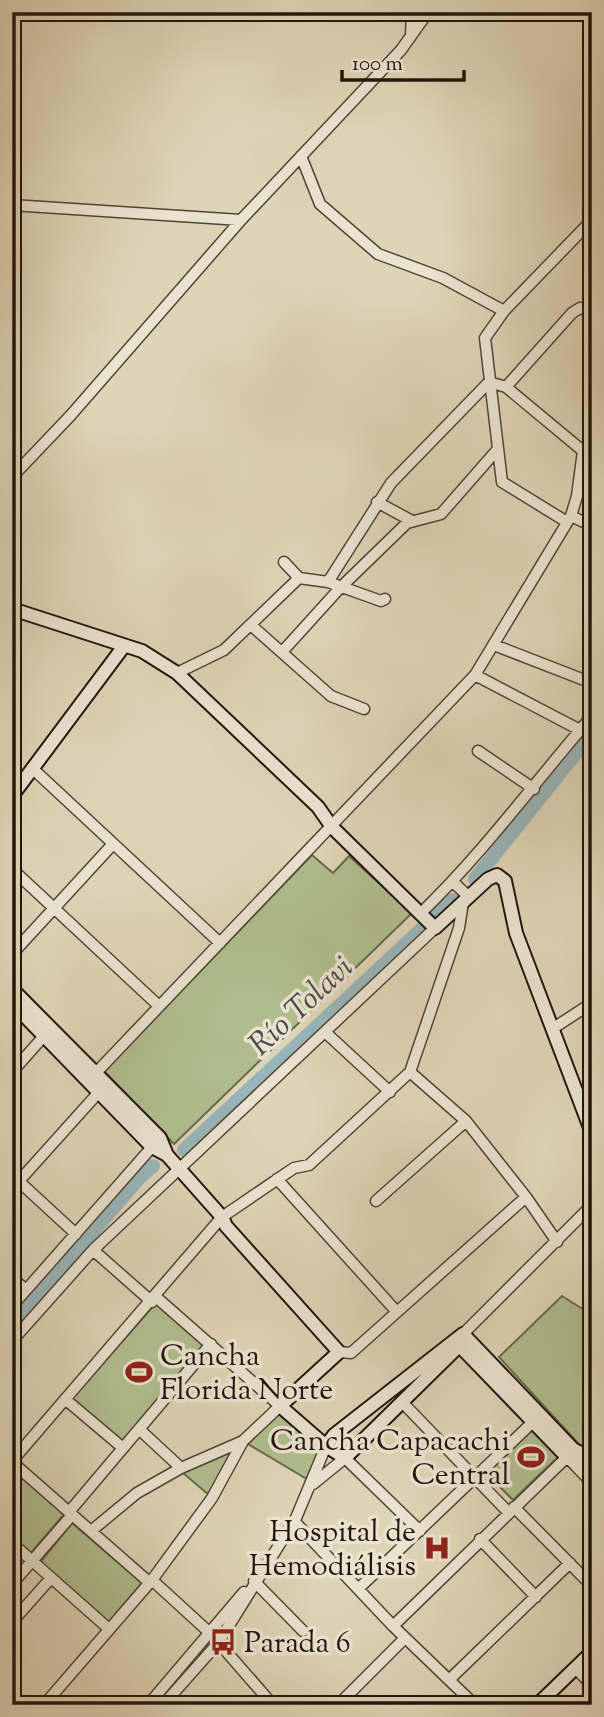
<svg xmlns="http://www.w3.org/2000/svg" width="604" height="1717" font-family="'Sorts Mill Goudy',serif">
  <style>
    .green { fill: #b0bd8e; stroke: #68694e; stroke-width: 2 }
    .lines { fill: none; stroke-linecap: round; stroke-linejoin: round }
    .river { stroke: #98b5b9; stroke-width: 14 }
    .street-casing { stroke: #504537; stroke-width: 13 }
    .secondary-casing { stroke: #21150d; stroke-width: 16 }
    .street { stroke: #eae3d0; stroke-width: 10 }
    .secondary { stroke: #eae3d0; stroke-width: 12 }
    .labels { text-anchor: middle; stroke-width: 7; stroke-linejoin: round; paint-order: stroke }
    .poi-label { font-size: 30px; fill: #21150d; stroke: #eae3d0; text-anchor: start }
    .water-label { font-size: 32px; font-style: italic; fill: #4b4d49; stroke: #eae3d0 }
  </style>
  <rect width="100%" height="100%" fill="#ded4b6"/>
  <filter id="stains"><feTurbulence type="fractalNoise" baseFrequency=".00286" numOctaves="4"/><feColorMatrix values="0 0 0 0 .2 0 0 0 0 .09 0 0 0 0 .02 0 0 0 .5 -.17"/></filter>
  <radialGradient id="worn" r=".72"><stop offset=".6" stop-color="#630" stop-opacity="0"/><stop offset="1" stop-color="#630" stop-opacity=".3"/></radialGradient>
  <path class="green" d="M312,855L333,873L349,856L412,913L174,1144L104,1071Z
    M562,1296L592,1315V1454L586,1452L499,1357Z
    M156,1303L206,1346L122,1442L72,1398Z
    M278,1413L321,1451L307,1479L248,1444Z
    M531,1428L559,1456L513,1500L485,1472Z
    M231,1452L209,1495L183,1473Z
    M12,1469L65,1513L30,1554L12,1538Z
    M72,1523L142,1583L108,1623L40,1563Z"/>
  <g class="lines">
    <path class="river" d="M475,879L592,733
      M184,1150L453,900
      M12,1325L141,1176L153,1166"/>
    <defs>
      <path id="street" d="M411,36L412,12
        M301,156L320,204L378,254L443,278L504,311
        M12,205L241,220L401,50L428,12
        M506,387L572,313L580,308L592,310
        M12,477L71,415L241,220
        M377,502L412,521
        M571,516L592,526
        M567,522L502,482L485,338L504,311L592,220
        M284,562L299,578L328,582L381,601L385,599
        M328,582L391,483L489,382
        M252,626L331,696L364,709
        M494,645L592,683
        M282,652L340,588L407,523L441,514L497,450
        M177,673L224,650L299,578
        M475,675L580,730
        M478,751L534,789
        M32,768L220,943
        M12,869L159,1006
        M453,882L469,897
        M463,902L459,928L410,1072L466,1121L526,1197L557,1242
        M421,913C484,852 535,782 592,716
        M12,954L113,844
        M552,1029L592,1003
        M325,1032L390,1092
        M12,1072L44,1036
        M91,1078L475,675L571,516L577,496L583,451L506,387L489,382
        M12,1175L76,1234
        M277,1179L396,1311
        M19,1181L99,1092
        M376,1201L466,1121
        M93,1250L152,1302
        M12,1278L26,1290
        M12,1306L152,1147
        M463,1334L592,1205
        M12,1341L93,1250L435,928
        M339,1352L351,1353L526,1197
        M65,1399L123,1448
        M403,1403L508,1512
        M139,1429L181,1468
        M12,1461L222,1217L294,1168L309,1165L410,1072
        M12,1462L150,1583
        M313,1484L345,1458L420,1531
        M514,1507L592,1586
        M69,1512L211,1344
        M294,1521L393,1626L475,1705
        M91,1531L137,1493L181,1468L243,1441
        M480,1539L536,1597
        M12,1543L109,1629
        M152,1580L211,1634L273,1705
        M254,1581L303,1631
        M12,1584L72,1515
        M358,1589L534,1421
        M12,1622L51,1578
        M393,1626L567,1457L592,1483
        M575,1668L592,1685
        M450,1679L570,1563
        M44,1705L152,1580L212,1498L243,1441L280,1406L156,1297
        M148,1705L244,1592
        M163,1705L218,1643L296,1518L326,1446
        M338,1705L405,1638"/>
      <path id="secondary" d="M12,609L142,651L177,673L318,807L332,827L435,928L488,879L497,875L505,881L516,933L592,1133
        M12,796L124,646
        M12,989L160,1138L167,1155L222,1217L226,1226L339,1352L280,1406L326,1446L345,1458L467,1338
        M12,1003L152,1147L167,1155
        M456,1342L567,1457L592,1470
        M326,1446L334,1435L463,1334L573,1449L592,1459
        M537,1705L592,1652"/>
    </defs>
    <use href="#street" class="street-casing"/>
    <use href="#secondary" class="secondary-casing"/>
    <use href="#street" class="street"/>
    <use href="#secondary" class="secondary"/>
  </g>
  <defs>
    <symbol id="stadium-bare" viewBox="-9 -9 18 18"><path d="M0-5a6.5 5 0 1 0 0 10a6.5 5 0 1 0 0-10ZM-3.5-1.8h7v3.6h-7Z" fill="#8f2418" stroke="#eae3d0" stroke-width="2.5" paint-order="stroke"/></symbol>
    <symbol id="hospital-bare" viewBox="-9 -9 18 18"><path d="M-5-5h3v3.5h4V-5h3V5h-3V1.5h-4V5h-3Z" fill="#8f2418" stroke="#eae3d0" stroke-width="2.5" paint-order="stroke"/></symbol>
    <symbol id="bus-bare" viewBox="-9 -9 18 18"><path d="M-5-6H5V4H4V6H2V4H-2V6H-4V4H-5ZM-3.5-4V0h7V-4ZM-3.5 1.2v1.5H-2V1.2ZM2 1.2v1.5H3.5V1.2Z" fill="#8f2418" stroke="#eae3d0" stroke-width="2.5" paint-order="stroke"/></symbol>
  </defs>
  <g fill-rule="evenodd">
    <use href="#stadium-bare" x="120" y="1353" width="38" height="38"/>
    <use href="#stadium-bare" x="512" y="1438" width="38" height="38"/>
    <use href="#hospital-bare" x="418" y="1529" width="38" height="38"/>
    <use href="#bus-bare" x="204" y="1623" width="38" height="38"/>
  </g>
  <g class="labels">
    <g class="poi-label">
      <text x="160" y="1365">Cancha<tspan x="160" dy="34">Florida Norte</tspan></text>
      <text x="510" y="1450" text-anchor="end">Cancha Capacachi<tspan x="510" dy="34">Central</tspan></text>
      <text x="416" y="1541" text-anchor="end">Hospital de<tspan x="416" dy="34">Hemodiálisis</tspan></text>
      <text x="244" y="1652">Parada 6</text>
    </g>
    <g class="water-label">
      <text transform="translate(300 1005) rotate(-43)" y="11">Río Tolavi</text>
    </g>
  </g>
  <rect width="604" height="1717" fill="none" stroke="#ded4b6" stroke-width="42"/>
  <rect x="14" y="14" width="576" height="1689" fill="none" stroke="#21150d" stroke-width="3.5"/>
  <rect x="21" y="21" width="562" height="1675" fill="none" stroke="#21150d" stroke-width="2"/>
  <path d="M342 70v10h122v-10" fill="none" stroke="#21150d" stroke-width="3.5"/>
  <text x="352" y="70" font-size="21" fill="#21150d" stroke="#eae3d0" stroke-width="5" paint-order="stroke">100 m</text>
  <rect width="100%" height="100%" filter="url(#stains)"/>
  <rect width="100%" height="100%" fill="url(#worn)"/>
</svg>
